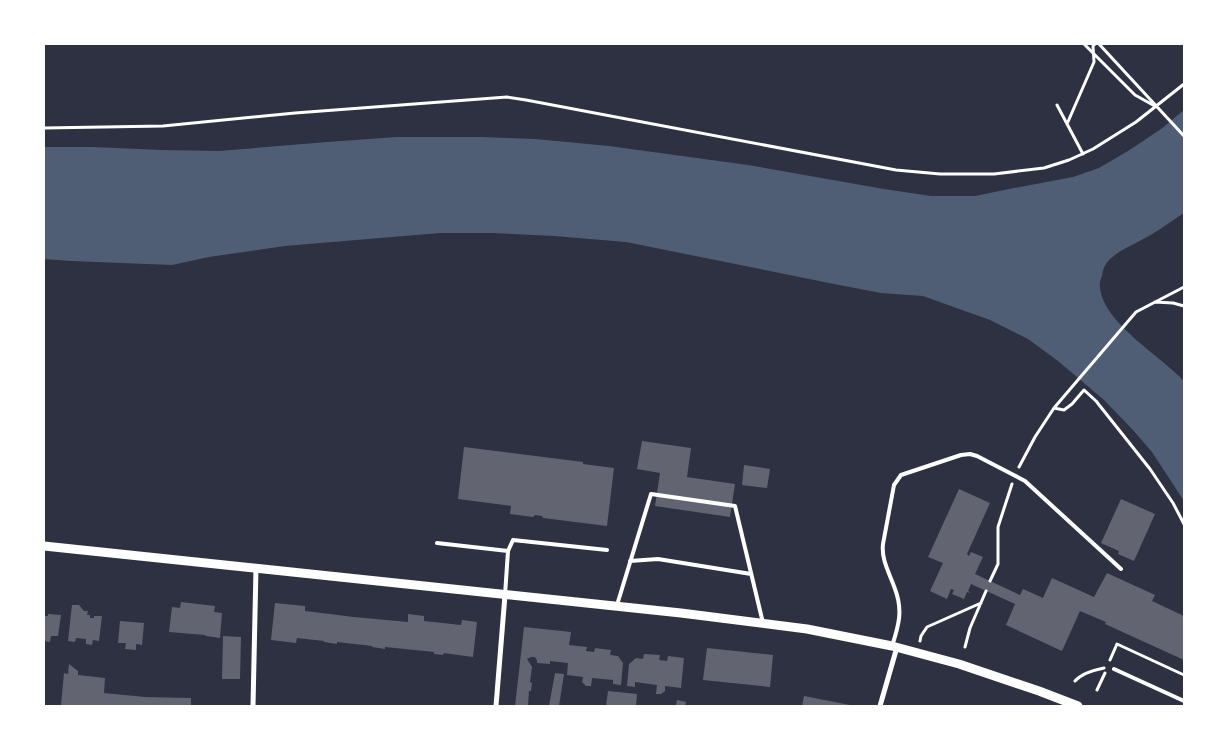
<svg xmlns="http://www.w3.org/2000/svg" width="1228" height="750" font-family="'Source Sans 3',sans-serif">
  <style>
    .water { fill: #4f5d75 }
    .building { fill: #626471 }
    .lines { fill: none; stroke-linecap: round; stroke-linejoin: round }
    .path { stroke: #fff; stroke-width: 3 }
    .service { stroke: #fff; stroke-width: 4 }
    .minor { stroke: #fff; stroke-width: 5 }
    .tertiary { stroke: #fff; stroke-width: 9 }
  </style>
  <rect width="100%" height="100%" fill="#2d3142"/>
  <path class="water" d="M1184,110V213C1173,220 1161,229 1149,236C1137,243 1121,249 1110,259C1105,264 1103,269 1102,276C1101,279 1099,283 1100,287C1102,322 1162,357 1184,381V501L1152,452L1133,430L1104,400L1058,361L1028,339L990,320L923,296L881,293L834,284L626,242L554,236L492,233H440L285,246L209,257L172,265L71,261L44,259V147H93L162,150L219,151L327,142L397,137H479L535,139L609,146L748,165L884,189L931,196H975L1014,188L1073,177L1099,168L1128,151L1161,129Z"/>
  <path class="building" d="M642,441L691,448L687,477L735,484L730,517L655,506L660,473L637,469Z
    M464,447L583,462V464L614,468L607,526L543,518L542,516L535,515L533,517L510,514L511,506L458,499Z
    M744,465L770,469L767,488L742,485Z
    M959,489L990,503L967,554L969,556L971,552L983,557L975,574L1020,595L1023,589L1043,598L1052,578L1094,597L1107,573L1155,595L1152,601L1184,616V660L1105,624L1106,622L1080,611L1062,651L1006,625L1015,604L971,584L968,591L971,593L967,592L964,599L952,594L954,590L951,589L947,599L930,591L943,563L928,557Z
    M1121,499L1155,514L1134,561L1118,554L1119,551L1101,543Z
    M181,602L215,606L214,612L222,613L220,638L206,636L205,635L169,632L172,607L180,608Z
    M275,603L305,606V611L354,617L408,622V614L424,616V621L461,625L462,620L477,622L473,657L444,653L443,655L434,654V652L385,647V649L372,647V646L337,642V644L324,642V641L297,638L296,643L271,640Z
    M72,605H79L84,611H88L87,615H90V618H94V616H102L99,641L93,640L92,645L86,644V639L76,638L75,642L68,641Z
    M48,614L61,615L58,636H51L50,642L44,641V616H48Z
    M120,621L144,623L142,645L136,644V650L125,649L126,643H118Z
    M524,627L571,632L569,645L587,647L586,651L594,652L595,648L611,650L610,655L618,656L623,663L621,685L613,684V680L592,678L591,686H586L582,682L583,677L567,675L568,663L550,661V664L537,663V660L536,659L535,657H531L527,659L532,667L530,682L532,683L531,691H529L528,706H515Z
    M223,636L241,637L240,679H222Z
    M707,648L773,655L770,687L703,680Z
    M644,654L660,655L659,660L667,661L668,656L684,658L681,688L665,686V691L661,694H656L657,685L635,682V687L627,686L629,664L636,658L643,659Z
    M69,664L78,671V675L105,678L104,693L145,697L191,698V706H73L61,705L64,673L68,674Z
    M555,673L564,674L559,706H549Z
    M608,691L637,694L636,706H606Z
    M804,696L850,705L849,706H802Z
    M677,700L686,702L685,706H676Z"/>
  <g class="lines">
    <path class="path" d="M1084,44L1135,95L1153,105
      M1099,44L1184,136
      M1057,105L1083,154
      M1067,124L1094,62L1093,46L1095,44
      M44,128L163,126L295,113L507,97L526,100L896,170L940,174H994L1044,168L1069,160L1093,149L1136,122L1184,84
      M1155,302L1173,303L1184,306
      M1054,408L1064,410L1072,404L1084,390L1096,401L1150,469L1173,503L1184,524
      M1019,467L1035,437L1054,408L1136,312L1184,287
      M990,581L998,564V527L1012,484
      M920,641L921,636L927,627L981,603
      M965,647L970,628L986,591
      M1110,660L1117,644L1184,675
      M1075,681C1082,673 1094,670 1104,668
      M1097,690L1105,673"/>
    <path class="service" d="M437,543L508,551L513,540L607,550
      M630,561L658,559L751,574
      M505,595L508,551
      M617,605L651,494L735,506L763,623
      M892,646C899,625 903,610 895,589C890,574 881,560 883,544L894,485L901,475L961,455L970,454L977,456L1025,481L1121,569
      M1114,669L1184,701"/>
    <path class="minor" d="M253,706L256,568
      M496,706L505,595
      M880,706L897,647"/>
    <path class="tertiary" d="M44,546L681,613L807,629L892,646L959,664L1039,691L1078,706"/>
  </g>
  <rect width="1228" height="750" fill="none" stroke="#ffffff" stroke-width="90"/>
</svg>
